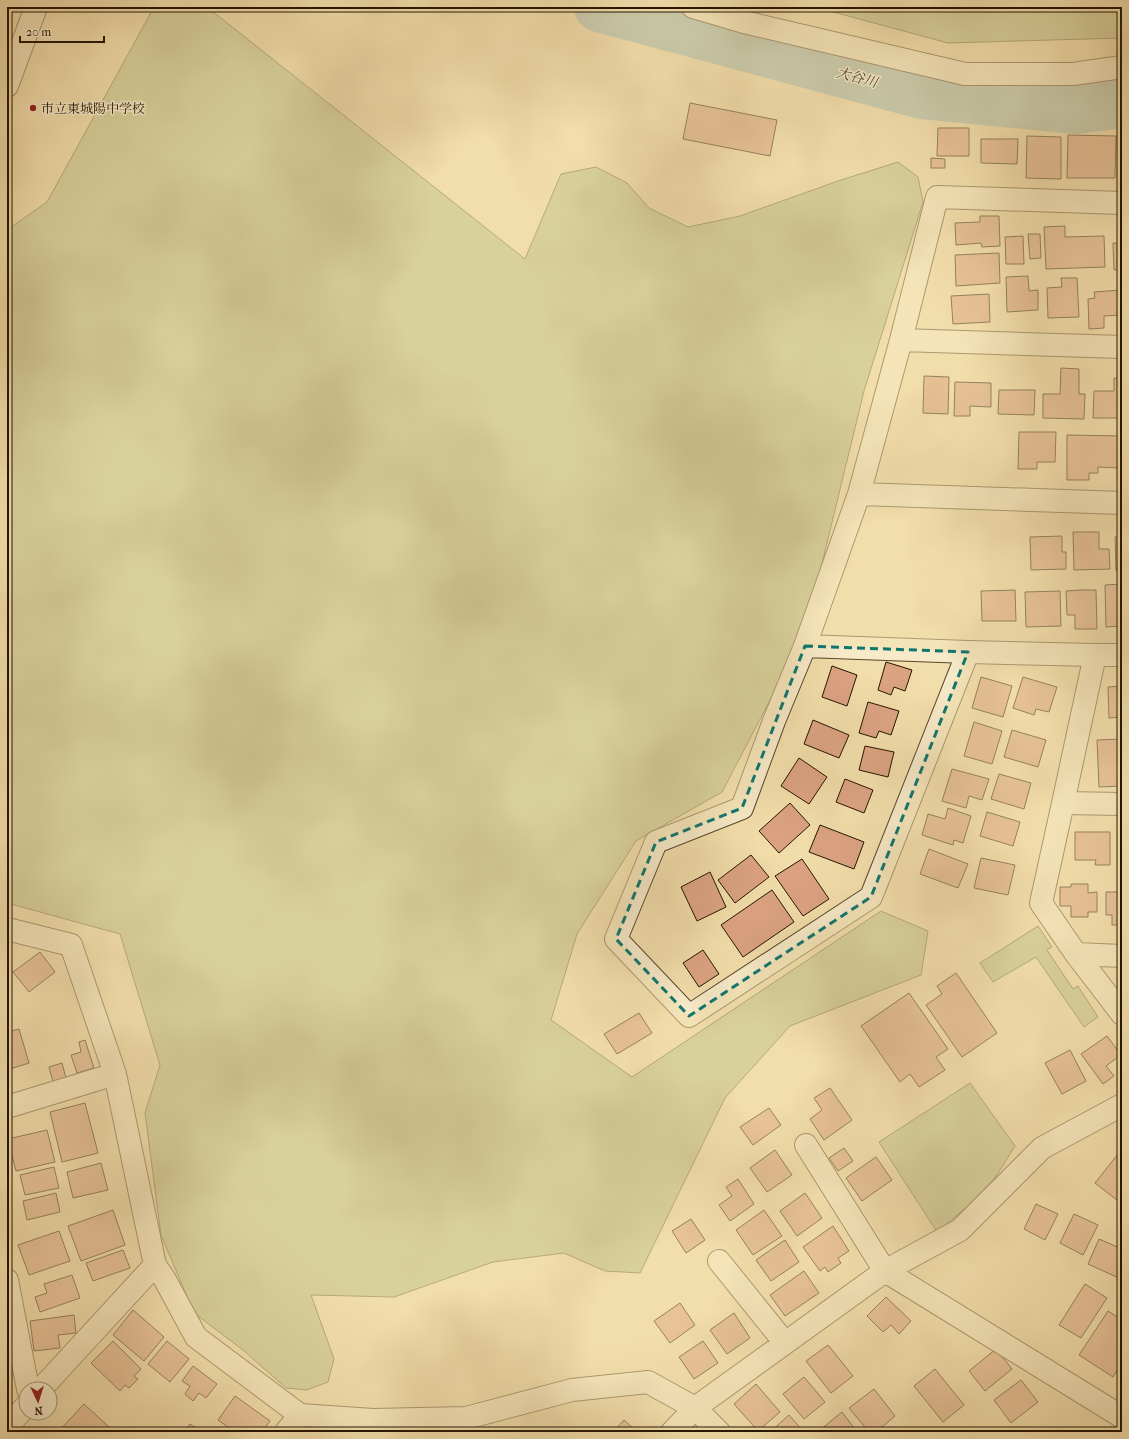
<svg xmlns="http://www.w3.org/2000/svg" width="1129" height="1439" font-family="'IM FELL French Canon','Noto Serif JP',serif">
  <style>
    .green { fill: #bac189; stroke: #6e6a44 }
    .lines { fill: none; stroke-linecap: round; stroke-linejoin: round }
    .river { stroke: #9fbab3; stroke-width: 50 }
    .building { fill: #dca382; stroke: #231400 }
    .minor-casing { stroke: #57462b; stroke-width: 24 }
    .minor { stroke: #f7eac8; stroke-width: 22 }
    .marked { fill: none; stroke: #0f766e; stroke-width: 3; stroke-dasharray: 8 5; stroke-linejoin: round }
    .poi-dot { fill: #8f2418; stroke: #f7eac8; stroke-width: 1.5 }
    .labels { text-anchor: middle; stroke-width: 3; stroke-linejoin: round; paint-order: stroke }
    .poi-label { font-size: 13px; fill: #231400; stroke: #f7eac8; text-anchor: start }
    .water-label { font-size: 14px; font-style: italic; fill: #4e4e3f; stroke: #f7eac8 }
  </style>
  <rect width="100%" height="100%" fill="#f2deab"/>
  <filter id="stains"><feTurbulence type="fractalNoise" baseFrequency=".005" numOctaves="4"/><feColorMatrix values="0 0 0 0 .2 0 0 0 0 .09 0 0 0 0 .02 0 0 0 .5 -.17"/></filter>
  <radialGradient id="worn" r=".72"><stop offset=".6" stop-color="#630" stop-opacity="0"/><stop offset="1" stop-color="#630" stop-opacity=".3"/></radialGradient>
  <path class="green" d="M154,7H207L525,259L561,174L596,167L627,183L649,208L688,227L740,216L838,181L898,162L918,177L923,202L864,391L805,633L722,792L636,841L577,934L551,1020L632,1077L881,911L928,931L921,975L790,1026L725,1098L640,1273L605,1271L564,1253L493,1262L394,1297L311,1295L334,1359L328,1382L307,1390L286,1388L243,1350L194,1313L161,1235L145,1113L160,1065L120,934L7,903V230L47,202Z
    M815,7H1122V38L948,43Z
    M1038,926L1052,947L1047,950L1073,989L1078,986L1098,1017L1084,1027L1036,957L993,982L980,963Z
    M970,1083L1015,1146L995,1178L968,1206L937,1232L879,1142Z"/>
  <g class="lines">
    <path class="river" d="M599,7L922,94L1077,109L1122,103"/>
  </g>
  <path class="building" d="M690,103L777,120L770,156L683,139Z
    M938,128H969V156H937Z
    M1068,135L1116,136L1115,178H1067Z
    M1027,136L1061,137V179L1026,178Z
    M981,139H1018L1017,164L981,163Z
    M931,158L945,159V168H931Z
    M980,216H999L1000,246L982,247L981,243L956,245L955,223L980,222Z
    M1065,226V237L1104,236L1105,267L1046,269L1044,227Z
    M1028,234H1040L1041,258L1030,259Z
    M1023,236L1024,264H1006L1005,237Z
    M1113,243H1122V270H1114Z
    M999,253L1000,283L956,286L955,255Z
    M1028,276L1029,291L1038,290V310L1007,312L1006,277Z
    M1061,278H1077L1079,317L1048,318L1047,288L1062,287Z
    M1121,290L1122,315L1104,316V328L1089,329L1088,299L1095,298L1094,292Z
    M989,294L990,322L953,324L951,296Z
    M1061,368L1079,369V394H1085L1084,419L1043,418V394H1060Z
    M924,376L949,377L948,414L923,413Z
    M1114,378H1122V418H1093L1094,391H1114Z
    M955,382L991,383V407L970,406V416H954Z
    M999,390H1035L1034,415L998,414Z
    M1019,432H1056L1055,462H1037V469H1018Z
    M1067,435L1120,436L1119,468L1098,467V473H1089V480H1067Z
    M1073,532H1099V549H1109L1110,569L1074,570Z
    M1062,536V552H1066V569L1031,570L1030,537Z
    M1122,536V571H1116L1115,537Z
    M1122,584V626L1106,627L1105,585Z
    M1015,590L1016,621H982L981,591Z
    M1080,590H1096L1097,629H1075V615H1067L1066,591Z
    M1060,591L1061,626L1026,627L1025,592Z
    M886,662L912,670L905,691L894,687L891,695L878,690Z
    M832,666L857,675L847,706L822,697Z
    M981,677L1012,686L1003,717L972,708Z
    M1023,677L1057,687L1049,712L1036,709L1034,715L1013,708Z
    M1122,686V717L1109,718L1108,687Z
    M868,702L899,711L891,735L879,731L876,738L859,733Z
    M813,720L849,735L839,758L804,744Z
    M974,722L1002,731L992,764L964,756Z
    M1012,730L1046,740L1038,767L1004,757Z
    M1122,739V786L1099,787L1097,740Z
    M865,746L894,752L888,777L859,770Z
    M799,758L827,777L809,804L781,786Z
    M952,769L989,779L982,800L969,796L966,808L942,801Z
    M999,774L1031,783L1024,809L991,799Z
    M845,779L873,790L864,813L836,802Z
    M790,803L810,825L779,853L759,831Z
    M948,808L971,816L963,843L954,840L953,845L922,835L928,814L945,819Z
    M987,812L1020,822L1013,846L980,836Z
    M820,825L864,842L854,869L809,852Z
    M1119,831H1122V864H1119Z
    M1075,832H1110V865H1095L1096,860H1075Z
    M929,849L968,864L958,888L920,874Z
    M751,855L769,877L735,903L718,880Z
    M981,858L1015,865L1008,895L974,888Z
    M802,859L829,899L803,916L775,876Z
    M710,872L726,907L697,921L681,887Z
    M1071,884H1088V893L1097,892V912H1088V917H1071V906H1060V887H1071Z
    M772,890L794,922L743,957L721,925Z
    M1106,892H1122V925H1112V915H1106Z
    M703,950L719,974L699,987L683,963Z
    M40,952L55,972L29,992L13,972Z
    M956,973L997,1033L962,1057L926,1005L942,994L937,986Z
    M909,993L948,1049L936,1057L945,1070L919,1087L910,1074L900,1082L861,1026Z
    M639,1013L652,1033L617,1054L604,1034Z
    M19,1029L29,1063L10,1069L7,1060V1032Z
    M1107,1036L1121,1055L1106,1066L1114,1076L1103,1084L1081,1054Z
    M85,1040L94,1068L77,1073L71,1055L81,1052L79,1042Z
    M1070,1050L1086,1081L1062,1094L1045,1063Z
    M62,1063L66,1078L53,1082L49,1067Z
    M830,1088L852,1120L824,1140L810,1119L822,1110L814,1098Z
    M85,1103L98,1153L62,1162L50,1112Z
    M769,1108L781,1125L753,1145L740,1127Z
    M47,1130L55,1162L16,1171L8,1139Z
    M844,1148L853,1161L838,1171L829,1158Z
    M1122,1149V1204L1095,1183Z
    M775,1150L792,1175L767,1192L750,1168Z
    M876,1157L892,1180L862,1201L846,1178Z
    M101,1163L108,1190L73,1198L67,1172Z
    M54,1167L59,1188L25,1195L20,1175Z
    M738,1179L754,1204L730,1221L719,1205L732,1196L726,1187Z
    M56,1193L60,1212L27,1220L23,1201Z
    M805,1193L822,1218L797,1236L780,1211Z
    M1036,1204L1058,1214L1045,1240L1024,1229Z
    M113,1210L125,1245L81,1261L68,1226Z
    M764,1210L782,1236L753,1255L736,1230Z
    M1074,1214L1098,1225L1083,1255L1060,1243Z
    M691,1219L705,1240L686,1253L672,1231Z
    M833,1226L849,1251L838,1258L841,1263L828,1272L825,1267L820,1271L803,1247Z
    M59,1231L70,1261L29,1275L18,1245Z
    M1099,1239L1122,1249L1121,1279L1088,1264Z
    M785,1240L799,1262L771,1281L756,1260Z
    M123,1250L130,1268L93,1281L86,1263Z
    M804,1271L819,1293L785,1316L770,1295Z
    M72,1275L80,1298L40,1312L35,1297L47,1293L44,1284Z
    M1085,1284L1107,1298L1081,1338L1059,1325Z
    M886,1297L911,1321L899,1334L891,1325L883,1332L867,1316Z
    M680,1303L695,1325L670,1343L654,1321Z
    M133,1310L164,1337L144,1361L113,1335Z
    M1108,1311L1122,1320V1363L1113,1377L1079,1355Z
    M734,1313L750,1338L727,1354L710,1330Z
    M74,1315L76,1333L58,1335L60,1348L34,1351L30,1321Z
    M113,1341L141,1369L134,1376L138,1379L129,1388L125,1385L120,1391L91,1363Z
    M167,1341L189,1359L170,1382L148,1364Z
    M703,1341L718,1363L694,1379L679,1357Z
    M828,1345L853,1376L831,1393L806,1361Z
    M996,1349L1012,1369L985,1391L969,1371Z
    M193,1366L217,1384L206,1398L199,1393L193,1401L185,1394L190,1386L182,1381Z
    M935,1369L964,1405L943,1422L914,1386Z
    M804,1377L825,1402L804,1419L783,1394Z
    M1021,1380L1038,1402L1011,1423L994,1400Z
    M756,1384L780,1412L758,1431L734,1404Z
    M874,1389L895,1416L876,1432H869L849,1408Z
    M235,1396L270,1421L262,1432H235L218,1420Z
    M84,1404L109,1427L104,1432H58Z
    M842,1412L857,1432H821L820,1430Z
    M789,1415L803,1431L802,1432H770Z
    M624,1420L637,1432H613Z
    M190,1424L202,1432H184Z"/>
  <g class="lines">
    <defs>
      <path id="minor" d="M693,7L744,22L965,74H1073L1122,67
        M7,86L36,7
        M901,340L1122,347
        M859,494L1122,503
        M805,646L968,652L1095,655L1063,803L1122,804
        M968,652L871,897L689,1016L616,939L656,842L742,808L774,721L805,646L859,494L901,340L937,197L1122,203
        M1095,655H1122
        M1063,803L1041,903L1076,954L1122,1014
        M7,929L71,945L115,1074L155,1265L164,1278L196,1337L300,1415L373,1420L466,1418L572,1390L648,1382L695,1408L719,1432
        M1076,954L1122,956
        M7,1107L115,1074
        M806,1145L885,1271L1122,1417
        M719,1261L785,1343
        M7,1280L28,1389
        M41,1389L155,1265
        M7,1427L26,1406
        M286,1432L300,1415
        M672,1432L695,1408L885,1271L960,1230L1042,1148L1122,1105"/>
    </defs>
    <use href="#minor" class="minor-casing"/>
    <use href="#minor" class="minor"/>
  </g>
  <path d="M0 0H1129V1439H0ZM805,646L968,652L871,897L689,1016L616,939L656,842L742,808Z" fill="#f2deab" fill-opacity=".55" fill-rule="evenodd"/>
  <path class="marked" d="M805,646L968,652L871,897L689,1016L616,939L656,842L742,808Z"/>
  <circle class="poi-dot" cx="33" cy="108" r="4"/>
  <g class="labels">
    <g class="poi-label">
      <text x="41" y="113">市立東城陽中学校</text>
    </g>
    <g class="water-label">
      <text transform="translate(857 77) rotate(15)" y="5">大谷川</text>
    </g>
  </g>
  <rect width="1129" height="1439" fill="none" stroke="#f2deab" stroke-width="24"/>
  <rect x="8" y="8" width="1113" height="1423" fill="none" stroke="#231400" stroke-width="2"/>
  <rect x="12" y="12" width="1105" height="1415" fill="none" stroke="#231400"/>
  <g transform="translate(38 1401) rotate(176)"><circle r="19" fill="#f7eac8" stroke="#a29478"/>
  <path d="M0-3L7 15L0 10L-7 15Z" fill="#8f2418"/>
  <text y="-6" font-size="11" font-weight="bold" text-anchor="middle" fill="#231400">N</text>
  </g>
  <path d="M20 36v6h84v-6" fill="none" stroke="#231400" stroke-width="2"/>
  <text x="26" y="36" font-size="12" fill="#231400" stroke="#f7eac8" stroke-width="3" paint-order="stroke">20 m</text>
  <rect width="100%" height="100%" filter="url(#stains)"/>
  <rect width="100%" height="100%" fill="url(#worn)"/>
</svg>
